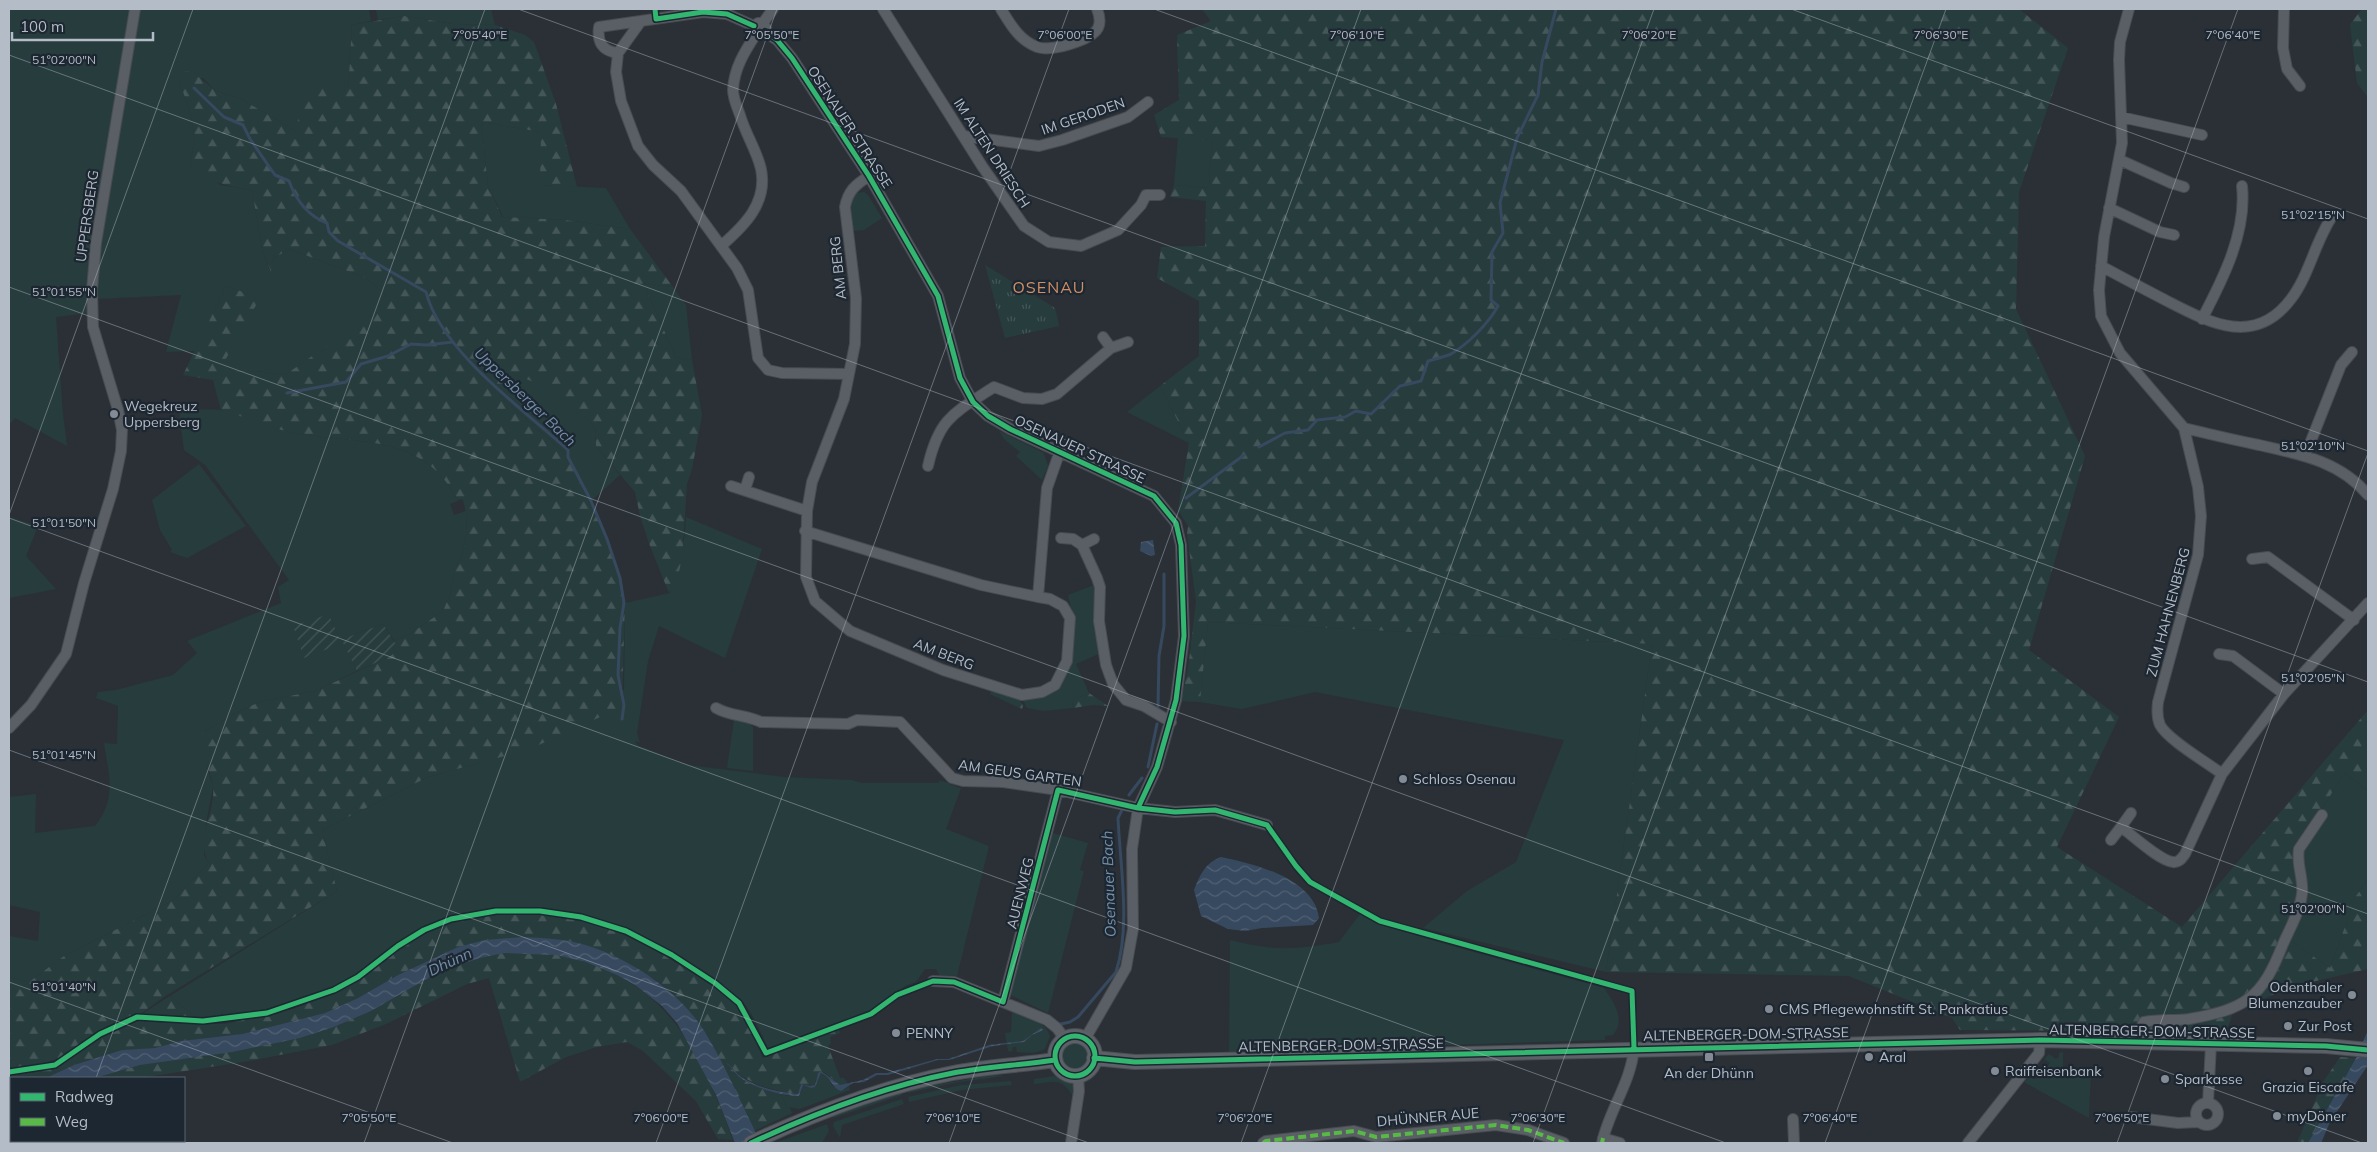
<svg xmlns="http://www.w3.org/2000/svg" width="2377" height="1152" font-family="Mulish,sans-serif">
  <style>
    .grass { fill: #273c3d }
    .forest { fill: url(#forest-firs) }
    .park { fill: url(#park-tufts) }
    .garden { fill: url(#garden-furrows) }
    .water { fill: url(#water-waves) }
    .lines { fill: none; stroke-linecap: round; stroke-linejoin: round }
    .stream { stroke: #37495f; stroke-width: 3 }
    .minor-casing { stroke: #484c51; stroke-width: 12 }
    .major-casing { stroke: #484c53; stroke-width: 16 }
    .minor { stroke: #5a5e65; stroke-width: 10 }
    .major { stroke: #5c6167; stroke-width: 14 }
    .quiet { stroke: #58b947; stroke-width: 4; stroke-dasharray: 8 4; stroke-linecap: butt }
    .cycleway-casing { stroke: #1d2732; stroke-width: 8 }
    .cycleway { stroke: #33b770; stroke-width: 5 }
    .ticks { fill: none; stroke: #b4bcc8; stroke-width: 1; stroke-opacity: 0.45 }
    .poi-dot { fill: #848b95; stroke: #1d2732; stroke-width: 2 }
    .labels { text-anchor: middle; stroke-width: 4.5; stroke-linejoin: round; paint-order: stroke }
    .street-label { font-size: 14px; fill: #b4bcc8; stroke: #1d2732 }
    .poi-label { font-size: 14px; fill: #b4bcc8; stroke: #1d2732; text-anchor: start }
    .water-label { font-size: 15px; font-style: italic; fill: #748faa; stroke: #1d2732 }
    .quarter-label { font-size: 16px; letter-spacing: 1px; fill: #d28e64; stroke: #1d2732 }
    .ticks-label { font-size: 12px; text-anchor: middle; fill: #b4bcc8; stroke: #1d2732; stroke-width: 4.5; stroke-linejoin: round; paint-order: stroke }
  </style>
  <defs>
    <pattern id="forest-firs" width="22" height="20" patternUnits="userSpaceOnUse" patternTransform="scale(1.25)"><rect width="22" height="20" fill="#273c3d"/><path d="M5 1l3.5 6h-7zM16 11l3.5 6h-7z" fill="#445658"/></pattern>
    <pattern id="park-tufts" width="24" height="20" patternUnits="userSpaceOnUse" patternTransform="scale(1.25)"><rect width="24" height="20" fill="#273c3d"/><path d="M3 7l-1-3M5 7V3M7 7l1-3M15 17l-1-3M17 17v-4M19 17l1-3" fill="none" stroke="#445658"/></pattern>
    <pattern id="garden-furrows" width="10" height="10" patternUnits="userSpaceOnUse" patternTransform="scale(1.25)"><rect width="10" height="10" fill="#273c3d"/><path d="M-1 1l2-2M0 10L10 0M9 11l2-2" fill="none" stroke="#445658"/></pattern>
    <pattern id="water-waves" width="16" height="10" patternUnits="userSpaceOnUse" patternTransform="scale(1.25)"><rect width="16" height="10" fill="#37495f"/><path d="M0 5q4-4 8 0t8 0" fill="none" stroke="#526174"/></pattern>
  </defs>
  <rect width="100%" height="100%" fill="#2a3036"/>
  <path class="grass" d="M9,9H133L88,313L56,317L63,414L67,446L15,418L9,425Z
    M139,9H369L371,21L352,25L348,91L296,131L241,99L216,91L203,78L179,81C192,117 198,127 190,166L221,185L252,190L262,249L270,271L273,259L289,249L366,278L386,295L377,311L285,375L255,371L213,380L259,298L226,286L195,351L166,352L181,295L95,299L99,249Z
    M376,9H491L495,25L453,24L404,16L378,20Z
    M481,122L541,132V185L606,188L630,229L565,220L503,217L488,185Z
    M1178,137L1212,140L1209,188L1174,185Z
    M864,192L868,195L882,218L864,230L853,231L851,202L857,193Z
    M643,283L673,287L686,305L692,360L676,357Z
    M516,375L541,384L595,426L596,446L620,475L590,502L566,454L500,397Z
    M1160,386L1189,443L1127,412Z
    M179,410C192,410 207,409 220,410C244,413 266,427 290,432C353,445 422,431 457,499L460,500L450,504L454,515L466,511V512L467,531L462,556L455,568L450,595L443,611L410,634L394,640L383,624L340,640L329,614L317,619L343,643L357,671L315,691L259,702L232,715L203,733L207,766L213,787L206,824L204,855L209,863L174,900L64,956L29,982L9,977V936L38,941L40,912L9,905V797L36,794L35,833L95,826C117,798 109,776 104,743L117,744L118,706L96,698L98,692L116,690L173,675L197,653L187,641L281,603L278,587L289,580L205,465L184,450Z
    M999,431L1044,453L1048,466L1042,480L1016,456L1020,452L1004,439Z
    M199,464L246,526L187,558L170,552L172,550L160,530L152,500Z
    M9,517L38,526L26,556L56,589L9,598Z
    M686,517L762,549L725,658L659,626L648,661L637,733L640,743L635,741L637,745L688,765L784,777L852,780L862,783H939V781C946,780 954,787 961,788L946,829L989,846L957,976L939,975L936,969H925L916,982L905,986L870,1011L768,1048C761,1034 753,1013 742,1001C727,987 708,975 690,964C614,916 530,891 442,920C406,931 380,959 350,979C342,984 331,987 322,991C281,1007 241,1017 197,1019L170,996L337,891L322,830L428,777L482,762L624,690L625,603L670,593L684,540Z
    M1094,585L1101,653L1076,664L1089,693L1072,700L1073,708L1044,711L1027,708L1021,697L1057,688L1065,677L1071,661L1075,626L1068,595Z
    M1208,622L1652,644L1606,972L1423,928L1467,891L1516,862L1564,740L1315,692L1242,709L1200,702Z
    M734,720L747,722L753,727V771L727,768Z
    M2345,773L2368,791V879L2356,896L2330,968L2281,934L2298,898L2296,848Z
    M1053,833L1088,843L1080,870L1084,871L1048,1013L1010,995Z
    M1360,914L1381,925L1459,948L1604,988C1614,1002 1626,1020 1613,1035L1605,1036V1040L1229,1052L1230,940C1274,951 1294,950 1339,942Z
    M1012,1013C1024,1014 1047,1023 1050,1036L1045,1049C1036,1054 1027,1053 1017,1052L1016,1047H1013L1012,1052L1008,1051L1005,1033L1011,1032Z
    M1062 1055a13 13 0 1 1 26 0a13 13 0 1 1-26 0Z
    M2063,1052V1069H2091L2089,1118L2024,1082L2029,1077L2036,1079L2050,1063L2044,1059L2049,1054L2056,1059L2059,1057V1053Z
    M821,1073L825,1074L833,1086L845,1089L849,1086L850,1090L800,1109L787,1107L780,1093L787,1096L801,1093L802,1085L811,1088L817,1083Z
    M993,1075L1005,1076L959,1082L908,1093L907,1090Z
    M1054,1076L1073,1084L1074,1097C1060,1076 1056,1082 1034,1084V1079Z
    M1011,1081L1012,1085L962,1090L909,1102L908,1097L961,1085Z
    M901,1092L902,1095L833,1118L832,1116Z
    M902,1099L904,1104L842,1125L840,1138L833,1126L834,1122Z
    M827,1124L829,1131L822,1143H775Z"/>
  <path class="forest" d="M1202,9H2019L2068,48L2019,192L2016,309L2085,456L2029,650L2119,717L2057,847L2182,927L2368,710V791L2345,773L2296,848L2298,898L2281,934L2330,968L2356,896L2368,879V969L2290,987L2233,1012L2227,1030L2211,1034L2148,1031L2146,1015L2139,1020L2132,1031L1960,1030L1952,1018L1849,976L1606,972L1652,644L1208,622L1200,702L1181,701L1188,669L1196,601L1187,534L1188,526L1178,510L1189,443L1160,386L1199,356V301L1157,278L1161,247L1205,246L1206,201L1170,197L1174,185L1209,188L1212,140L1161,137L1154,115L1179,100L1177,35L1211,21Z
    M2362,9H2368V97L2357,83L2350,24Z
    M404,16L453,24L495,25L525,35L534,42L556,104L577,187L540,185L541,132L481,122L488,185L502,217L565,220L630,229L673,287L643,283L676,357L692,360L702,415L692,469L687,484L682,559L677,580L669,593L650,546L640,516L635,492L596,446L595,426L541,385L516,375L500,397L566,454L598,519L619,573L625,603L622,707L530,749L428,777L322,830L337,891L167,995L136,1017L84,1042L69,1054L39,1065L9,1069V977L29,982L64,956L174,900L209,863C194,839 216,812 213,787C211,772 203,756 198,742L203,733L232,715L259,702L315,691L389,657L398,649L394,640L410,634L443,611L450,595L455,568L462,556L467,531L466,512L463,500L457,499C422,431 353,445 290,432C266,427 244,416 221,410L213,380L183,375L226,286L260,298L214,380L233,371H255L285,375L376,311L386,295L366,278L289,249L273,259L271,272L262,249L252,190C228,186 208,183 190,166C198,127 192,117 179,81L182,72L188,71L195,74L216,91L241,99L296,131L304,85L348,91L352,25Z
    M991,691L1018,697L1023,706L1022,709L990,694Z
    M1089,693L1108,706L1093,705L1073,708L1072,700Z
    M515,913C585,913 634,935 692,973C708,983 728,995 740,1010C750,1023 756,1043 763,1058L839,1029L840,1033L830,1037L831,1043L828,1046L840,1078H844L848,1084L840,1085L824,1072L818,1073L814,1086L801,1084L798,1094C778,1092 759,1087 741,1076C735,1073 733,1067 727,1064L738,1076L751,1083L780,1093L787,1107L790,1108L792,1113L754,1131L708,1036L695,1018L672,993L656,980L623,962L589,946L555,939L458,947L398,975L358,998L325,1013L242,1034L181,1041L155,1048L122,1050L74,1065L46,1078H11V1083L9,1073L47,1070L101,1037L138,1018L192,1024H225L293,1009L330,995L362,976L413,940L440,926L473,916Z
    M504,953C522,954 540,952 558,955C664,975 699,1048 733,1140L718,1139L696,1101L643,1051L627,1042L597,1047L566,1057L520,1082L489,978L467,984L386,1024L332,1045L249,1061L140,1078H95L140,1065L300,1038L334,1027L371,1011L437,973L489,955Z
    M170,996L197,1019L139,1016Z
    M2340,1057L2356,1058L2308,1143H2297L2323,1082Z"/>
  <path class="park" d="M985,265L1055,308L1059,326L1005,338Z"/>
  <path class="garden" d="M329,614L340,640L383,624L399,649L389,657L357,671L343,643L304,658L293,626Z"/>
  <path class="water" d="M1153,540L1155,555L1151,556L1140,551L1141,542Z
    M1221,857C1254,864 1314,878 1319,918L1313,925L1262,928L1245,931L1228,929L1201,916L1194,890C1200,875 1205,863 1221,857Z
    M522,937C544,938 568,939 589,946C636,962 683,994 708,1037C728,1071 743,1108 761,1143H735L716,1095L677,1023L662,1006L635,985L617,975L586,962L556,955L504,953L480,958L437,973L371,1011L334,1027L300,1038L232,1052L140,1065L95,1078H46L74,1065L122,1050L155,1048L181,1041L242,1034L325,1013L358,998L398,975L458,947L485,940Z
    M1041,1028L1043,1030L1032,1035L1024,1042L993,1046L949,1060H938L888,1075H877L864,1082L853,1083L841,1091C831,1088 831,1076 821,1073L815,1087L811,1088L803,1085L799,1096C780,1096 755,1088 739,1077C735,1073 731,1067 726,1063C732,1066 735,1072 740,1076C757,1088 778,1092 798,1094L801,1084L810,1086L815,1085L818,1073L821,1071L840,1085L863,1080L876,1073H887L937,1059H948L989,1045L1023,1041Z
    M2368,1030V1065L2330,1122L2321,1143H2308L2356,1058Z"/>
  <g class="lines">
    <path class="stream" d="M194,88L224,117L243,125L250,139L275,175L289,181C296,200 308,216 327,223L329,232L338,241L426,292C441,351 524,410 568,450V457L591,501L607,539L620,578L624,603L620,628L618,675L624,705L622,719
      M287,393L346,382L361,364L388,356L411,344L426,345L453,342
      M1259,447L1285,433L1308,430L1317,420L1345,417L1356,411L1371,414L1400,386L1421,381L1428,361C1435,359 1444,357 1451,354C1468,344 1488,324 1498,306L1491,300L1492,252L1503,233L1500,203L1517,138L1538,95L1542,62L1556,9
      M1186,498L1244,455
      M1158,707L1159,656L1164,626V574
      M1148,767L1157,724
      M1129,795L1142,778
      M1061,1024L1070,1022L1078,1017L1116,972C1131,927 1120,865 1118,818L1122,810"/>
    <defs>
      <path id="minor" d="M883,9L982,166L1024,226L1049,242L1081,246L1118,230L1141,205L1146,195H1160
        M1001,9C1011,25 1019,40 1037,47C1050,52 1091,41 1098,28C1101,22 1099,14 1097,9
        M2129,9L2120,42L2119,60L2122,143L2104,237L2099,290L2101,316L2120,353L2184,428L2198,487L2201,516L2198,555L2158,702C2157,710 2157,718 2160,725C2168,740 2208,763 2222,774
        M2284,9L2283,48L2287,69L2300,86
        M763,23L773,9
        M754,26L758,23H763L766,28L765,32
        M765,32L777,40L792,58L869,176L938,296L960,378L973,402L988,416L1010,429L1154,496L1176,523L1181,545L1184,636L1176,700L1157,767L1138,808L1132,849L1133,929L1126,968L1085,1039
        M618,53L616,72L621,101L638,146L653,165L681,191L737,268L748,290L758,358L768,370L782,373L849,374
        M618,53C602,51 597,42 599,27L703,12L727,14L754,26
        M618,53L641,21
        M2121,117L2202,135
        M964,136L1039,146L1062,140L1128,117L1148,102
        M2120,160L2171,183L2184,187
        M869,176C855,185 848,191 845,207L856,298L855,344L844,399L812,482L807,511L806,577L815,601L850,631L943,670L1022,695L1042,692L1055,685L1067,661L1070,618L1063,606L1050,599L1038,597
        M2109,208L2160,232L2174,235
        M721,246C744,226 768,203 761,169C757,151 745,133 740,115C737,107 733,98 733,90C734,68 745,51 756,34
        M2101,266C2123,278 2146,290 2169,302C2210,323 2255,347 2291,299C2310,274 2315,241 2333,215
        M2202,319C2223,279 2247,232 2242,186
        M1103,337L1111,348
        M2184,428C2209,434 2234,440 2259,445C2299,454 2340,461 2368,495
        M2305,456L2341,365L2352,352
        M928,466C939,418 954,413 994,387L1023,398L1042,399L1057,394L1111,348L1128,342
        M731,486L807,511
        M745,490L749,477
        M805,531L981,585L1038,597L1047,488L1060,451
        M1061,538L1073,539L1082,545L1097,578L1100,587L1099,621L1106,665L1113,684L1126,700L1144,706L1171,722
        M1082,545L1094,539
        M2252,559L2268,557L2354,620
        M2219,654L2233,656L2284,694
        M716,708C730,716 746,715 761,722L848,724L857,720L900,722L952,778L963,781L1003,782L1058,790L1138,808L1175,812L1215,810L1267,825
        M9,728L31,705L66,654L84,583L113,489L121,451L122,430L118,410L93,327L92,290L96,243L135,9
        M2131,813L2121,827C2132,835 2160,861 2173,862C2179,863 2182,858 2185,854L2222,774L2284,694L2368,603
        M2111,840L2121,827
        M933,981L954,982L1047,1020L1057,1028L1064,1038
        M1003,1002L1058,790
        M2139,1041L2140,1029L2144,1022C2159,1019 2174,1021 2189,1019C2246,1009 2262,998 2283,944C2290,928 2300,911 2302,894C2304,879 2296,864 2299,849L2322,815
        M2208,1103L2211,1044
        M2196 1114a11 11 0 1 1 22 0a11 11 0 1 1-22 0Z
        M2131,1117L2178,1123L2198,1122
        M1793,1119L1794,1143
        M1603,1138L1620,1143
        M1071,1143L1079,1091L1078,1075
        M1263,1143L1266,1141L1354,1131L1376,1137L1496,1125L1528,1130L1564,1143
        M1602,1143C1609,1110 1631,1083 1634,1048
        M1968,1143L2039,1053L2040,1040"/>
      <path id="major" d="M1055 1056a20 20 0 1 1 40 0a20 20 0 1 1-40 0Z
        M1094,1058L1135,1062L2040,1040L2326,1046L2368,1050
        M751,1143C813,1114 886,1086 953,1073C987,1067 1021,1065 1055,1060"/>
    </defs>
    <use href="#minor" class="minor-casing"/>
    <use href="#major" class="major-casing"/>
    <use href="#minor" class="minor"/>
    <use href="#major" class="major"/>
    <path class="quiet" d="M1263,1143L1266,1141L1354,1131L1376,1137L1496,1125L1528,1130L1564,1143
      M1602,1143L1603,1138"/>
    <defs>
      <path id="cycleway" d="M655,9L656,19L703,12L727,14L754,26
        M765,32L777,40L792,58L869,176L938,296L960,378L973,402L988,416L1010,429L1154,496L1176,523L1181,545L1184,636L1176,700L1157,767L1138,808
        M1055 1056a20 20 0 1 1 40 0a20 20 0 1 1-40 0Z
        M1094,1058L1135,1062L2040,1040L2326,1046L2368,1050
        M9,1072L55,1065L100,1034L137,1017L203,1021L267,1013L334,990L358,977L398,946L424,930L451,919L496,911H540L581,917L626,931L672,955L715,983L739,1003L766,1053L871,1014L897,995L933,981L954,982L1003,1002L1058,790L1138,808L1175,812L1215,810L1267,825L1296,866L1310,882L1380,921L1632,991L1634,1048
        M751,1143C813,1114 886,1086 953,1073C987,1067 1021,1065 1055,1060"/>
    </defs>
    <use href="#cycleway" class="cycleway-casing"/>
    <use href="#cycleway" class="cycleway"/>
  </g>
  <path class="ticks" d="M518,9L2368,682M1154,9L2368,451M1791,9L2368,219M9,55L2368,914M9,287L2362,1143M9,515L193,9M9,518L1726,1143M9,750L1089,1143M9,982L453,1143M96,1078L485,9M72,1143L73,1141M364,1143L777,9M656,1143L1069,9M949,1143L1361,9M1241,1143L1654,9M1533,1143L1946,9M1825,1143L2238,9M2117,1143L2368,453"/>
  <g class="poi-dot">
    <circle cx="114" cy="414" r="5"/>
    <circle cx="1403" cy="779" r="5"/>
    <circle cx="2352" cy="995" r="5"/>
    <circle cx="1769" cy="1009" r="5"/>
    <circle cx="2288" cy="1026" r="5"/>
    <circle cx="896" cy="1033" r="5"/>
    <rect x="1704" y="1052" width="10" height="10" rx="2.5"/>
    <circle cx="1869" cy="1057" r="5"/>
    <circle cx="1995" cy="1071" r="5"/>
    <circle cx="2308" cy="1071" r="5"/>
    <circle cx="2165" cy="1079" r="5"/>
    <circle cx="2277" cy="1116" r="5"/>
  </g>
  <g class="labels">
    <g class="street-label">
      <text transform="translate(1083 116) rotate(-19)" y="5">IM GERODEN</text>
      <text transform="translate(850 127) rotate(57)" y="5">OSENAUER STRASSE</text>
      <text transform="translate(992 153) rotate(57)" y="5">IM ALTEN DRIESCH</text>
      <text transform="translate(87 216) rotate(-82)" y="5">UPPERSBERG</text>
      <text transform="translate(838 268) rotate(-96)" y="5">AM BERG</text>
      <text transform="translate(1080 449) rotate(25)" y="5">OSENAUER STRASSE</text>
      <text transform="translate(2168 612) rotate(-75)" y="5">ZUM HAHNENBERG</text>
      <text transform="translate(944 654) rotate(21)" y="5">AM BERG</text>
      <text transform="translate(1020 773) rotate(8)" y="5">AM GEUS GARTEN</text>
      <text transform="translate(1020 893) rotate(-76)" y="5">AUENWEG</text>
      <text transform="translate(2152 1031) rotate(1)" y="5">ALTENBERGER-DOM-STRASSE</text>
      <text transform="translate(1746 1034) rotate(-1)" y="5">ALTENBERGER-DOM-STRASSE</text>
      <text transform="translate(1341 1045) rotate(-1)" y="5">ALTENBERGER-DOM-STRASSE</text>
      <text transform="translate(1428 1117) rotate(-5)" y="5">DHÜNNER AUE</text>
    </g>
    <g class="poi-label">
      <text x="124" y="411">Wegekreuz<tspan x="124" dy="16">Uppersberg</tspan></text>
      <text x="1413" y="784">Schloss Osenau</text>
      <text x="2342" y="992" text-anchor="end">Odenthaler<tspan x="2342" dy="16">Blumenzauber</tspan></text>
      <text x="1779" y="1014">CMS Pflegewohnstift St. Pankratius</text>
      <text x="2298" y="1031">Zur Post</text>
      <text x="906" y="1038">PENNY</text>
      <text x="1879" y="1062">Aral</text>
      <text x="2005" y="1076">Raiffeisenbank</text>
      <text x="1709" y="1078" text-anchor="middle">An der Dhünn</text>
      <text x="2175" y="1084">Sparkasse</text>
      <text x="2308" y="1092" text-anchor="middle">Grazia Eiscafe</text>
      <text x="2287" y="1121">myDöner</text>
    </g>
    <g class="water-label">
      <text transform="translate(525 397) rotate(44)" y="5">Uppersberger Bach</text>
      <text transform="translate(1109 884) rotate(-92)" y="5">Osenauer Bach</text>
      <text transform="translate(450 962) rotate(-25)" y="5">Dhünn</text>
    </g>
    <g class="quarter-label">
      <text x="1049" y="293">OSENAU</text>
    </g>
  </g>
  <g class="ticks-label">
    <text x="480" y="39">7°05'40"E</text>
    <text x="772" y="39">7°05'50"E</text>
    <text x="1065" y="39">7°06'00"E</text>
    <text x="1357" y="39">7°06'10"E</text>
    <text x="1649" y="39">7°06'20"E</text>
    <text x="1941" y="39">7°06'30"E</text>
    <text x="2233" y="39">7°06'40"E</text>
    <text x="64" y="64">51°02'00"N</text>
    <text x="2313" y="219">51°02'15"N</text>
    <text x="64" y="296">51°01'55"N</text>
    <text x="2313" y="450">51°02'10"N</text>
    <text x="64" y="527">51°01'50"N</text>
    <text x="2313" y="682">51°02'05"N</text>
    <text x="64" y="759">51°01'45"N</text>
    <text x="2313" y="913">51°02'00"N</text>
    <text x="64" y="991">51°01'40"N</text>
    <text x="369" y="1122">7°05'50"E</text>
    <text x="661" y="1122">7°06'00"E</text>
    <text x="953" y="1122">7°06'10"E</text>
    <text x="1245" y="1122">7°06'20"E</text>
    <text x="1538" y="1122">7°06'30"E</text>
    <text x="1830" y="1122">7°06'40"E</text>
    <text x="2122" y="1122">7°06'50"E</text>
  </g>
  <rect width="2377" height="1152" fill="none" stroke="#b4bcc8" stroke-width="20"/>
  <rect x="10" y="1077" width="175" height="65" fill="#1d2732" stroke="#59636e"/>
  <rect x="20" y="1093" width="25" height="8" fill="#33b770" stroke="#59636e"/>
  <text x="55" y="1102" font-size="15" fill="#b4bcc8">Radweg</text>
  <rect x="20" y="1118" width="25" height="8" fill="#58b947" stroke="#59636e"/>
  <text x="55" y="1127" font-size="15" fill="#b4bcc8">Weg</text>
  <path d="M12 32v8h141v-8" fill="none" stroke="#b4bcc8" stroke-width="2.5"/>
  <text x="20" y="32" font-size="15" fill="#b4bcc8" stroke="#1d2732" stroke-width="4" paint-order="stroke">100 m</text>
</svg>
